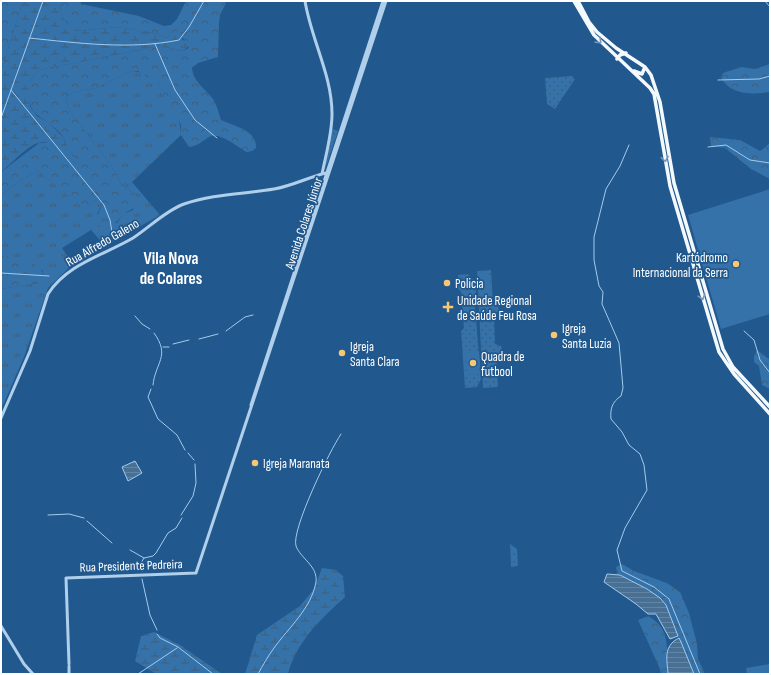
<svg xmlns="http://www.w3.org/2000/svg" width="771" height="675" font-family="'Sofia Sans Condensed',sans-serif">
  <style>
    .grass { fill: url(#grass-tufts) }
    .forest { fill: url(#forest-crowns) }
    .wetland { fill: url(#wetland-marsh) }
    .park { fill: url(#park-dots) }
    .pitch { fill: #3572aa }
    .water { fill: url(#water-rules); stroke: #a3cbed }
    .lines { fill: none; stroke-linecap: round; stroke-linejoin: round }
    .stream { stroke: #a3cbed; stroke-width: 1 }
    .minor { stroke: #afcfeb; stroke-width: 3 }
    .major { stroke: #f4f9fe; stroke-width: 3.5 }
    .oneway { stroke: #7598ba }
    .poi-dot { fill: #f8c771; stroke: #21588d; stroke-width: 1.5 }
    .labels { text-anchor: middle; stroke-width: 3.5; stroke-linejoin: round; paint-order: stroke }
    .street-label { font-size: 13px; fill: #fff; stroke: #21588d }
    .poi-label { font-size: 13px; fill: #fff; stroke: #21588d; text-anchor: start }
    .district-label { font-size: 17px; font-weight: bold; fill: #fff; stroke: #21588d }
  </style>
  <defs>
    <pattern id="grass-tufts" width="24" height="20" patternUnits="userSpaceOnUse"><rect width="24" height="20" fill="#3572aa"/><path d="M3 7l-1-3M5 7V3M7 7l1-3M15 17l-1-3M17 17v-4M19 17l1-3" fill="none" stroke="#425d76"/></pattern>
    <pattern id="forest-crowns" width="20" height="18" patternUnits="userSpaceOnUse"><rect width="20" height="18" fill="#3572aa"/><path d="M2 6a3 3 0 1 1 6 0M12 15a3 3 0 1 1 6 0" fill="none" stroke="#425d76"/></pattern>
    <pattern id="wetland-marsh" width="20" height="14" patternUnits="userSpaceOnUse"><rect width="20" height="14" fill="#3572aa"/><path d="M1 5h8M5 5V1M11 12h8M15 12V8" fill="none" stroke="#425d76"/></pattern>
    <pattern id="park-dots" width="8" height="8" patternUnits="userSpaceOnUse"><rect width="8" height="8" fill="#3572aa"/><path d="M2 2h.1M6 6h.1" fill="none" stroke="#425d76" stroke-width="1.8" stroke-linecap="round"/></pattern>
    <pattern id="water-rules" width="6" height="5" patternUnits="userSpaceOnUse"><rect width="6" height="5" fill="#486f94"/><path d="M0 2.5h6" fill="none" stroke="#6385a4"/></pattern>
  </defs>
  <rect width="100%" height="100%" fill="#21588d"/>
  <path class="grass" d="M131,71C158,71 181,111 181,135L132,182L160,215L105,246L91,230L62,248L73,264L48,288L24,357L1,410V289L38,283L43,271L28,261L1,256V195L21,180L38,171L81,205H88L100,198L102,205L97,214L117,223L123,214L133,210L135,195L121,184L112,167L70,111L66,100L67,96L74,92L96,88Z"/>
  <path class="forest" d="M1,1H23L1,71Z
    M62,1H80L81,4L139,16L164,26L171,25L177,19L186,1H227L220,15L219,22L218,57L198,63L192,68C193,82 206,89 213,99C217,105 219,114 221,120C234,126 257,130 256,148L252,151L247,152C237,147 220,131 209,137C201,142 198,146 189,147L181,135V125L159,85L138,71H131L96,88L74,92L67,96L66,100L70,111L112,167L121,184L135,195L137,204C133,210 128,210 123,215C114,224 116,225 102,227L94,223L102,205L100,198L88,205L81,206L38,171L21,180L1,195V172L39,143H48L74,156C67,150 66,141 61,134C39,110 27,122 29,81L39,70L154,47L157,45L182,51L189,48L182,36L190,31L174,34L166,38L158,34L119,27L75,31C66,23 57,14 62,1Z
    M770,64V92C752,95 731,95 721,78L723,73L741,67L755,69Z
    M710,137L740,140L760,151L770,143V179L751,169L725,148L711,146Z
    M1,256C16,256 40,261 45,277L38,283L1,289Z
    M757,350L770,360V389L762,385L759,366L754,362V356Z
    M622,564L634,571L667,583L680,592L689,613L697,644L698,659L705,674H694L663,601L647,589L617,574L616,567Z
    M648,616C672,629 666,650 668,674H661L660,669L638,620Z"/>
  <path class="wetland" d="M23,1H62C57,14 66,23 76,31L119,27L158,34L166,38L181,29L189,28L190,31L184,34L182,39L184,41H190L191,45L182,51L157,45L154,47L39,70L29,81L30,106L37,116L49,123L62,136L75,160C60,162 55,138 38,143C27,146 10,165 1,172V71Z
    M322,568L336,570L343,576L345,597C321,619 296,642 288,674H245L257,635L300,606L314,589Z
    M154,632L180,645L222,674H156L135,661L141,636Z"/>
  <path class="park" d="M572,76L575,79L555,109L547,104L545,78Z
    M332,129L338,131L325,170L324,169Z
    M491,270L493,304L498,306L499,310L494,315L495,344L501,346L502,349L500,353L496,354L498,387L483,388L477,271Z
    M468,274L475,282L476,293L474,295L481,379L477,387L465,388L461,331L464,328L461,291L458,289V275Z
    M510,544L517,549L518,566L511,567Z"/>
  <path class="pitch" d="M770,189V314L721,329L688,215Z
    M481,273H489L491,296L483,297Z
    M468,276L474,281L466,291L459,286Z
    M479,351L481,374L467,375L465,352Z
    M485 366a5 5 0 1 1 10 0a5 5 0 1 1-10 0Z
    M770,664V674H747L746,668Z"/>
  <path class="water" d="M135,461L142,473L128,481L122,467Z
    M607,574L620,575L647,589L660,598L666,605L678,636L670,639L656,614H648L636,604L604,582Z
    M679,638L681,642L694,674H668C667,659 663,646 679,638Z"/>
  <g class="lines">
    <path class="stream" d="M765,1L770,7
      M29,38C78,43 130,50 179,40L189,27L204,1
      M155,44L175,90L195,120L217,138
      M718,80L759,79L770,76
      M11,90L104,205L110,220L113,238
      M1,118L43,1
      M629,145L620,166L606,189L594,237V260L599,286L603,292L602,304L619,343L623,388L621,396C612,402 610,409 611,419L622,432L629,445L640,454L644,465L647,490L625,528L617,550L622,571L654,587L669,599L700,674
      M708,147L726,145L750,160L770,163
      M1,273L49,276
      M135,316L142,324L150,329
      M226,331L245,317L253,315
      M744,331L754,340L760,360L770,373
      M199,339L218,334
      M173,344L189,340
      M163,347H169
      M153,385C155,363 171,356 154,333
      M151,389L148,397L158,419L177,435L185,450
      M188,453L194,460
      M48,515L69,514L84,518
      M181,515L193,496L196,483L195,464
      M87,521L112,543
      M130,550L144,558
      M142,571L141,563L144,558L153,556L156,553L168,533L176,528L182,518
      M142,579L150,615L157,630
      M157,634L160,638L178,647L213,674
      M138,674L177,648
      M258,674C263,665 268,656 274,648C289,627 311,609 316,582C318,566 301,559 296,546C291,530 330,450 341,434"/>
    <path class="minor" d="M305,1C311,39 332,75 332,114C332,134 326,154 322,174
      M251,405L383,1
      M1,418L30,351L48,294C67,264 104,255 133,238C150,227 165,211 184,204C213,194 244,194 274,189C292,186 309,177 326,173
      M1,626L24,664L33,674
      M69,664L66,578L196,573L386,1
      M69,666V674"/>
    <path class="major" d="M574,1L594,35L650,88L654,94L670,186L719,352L734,374L770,414
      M578,1L589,22L597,32L616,48L645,67L651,75L660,102L674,183L723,349L733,367L770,407
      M617,59L620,55L626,53
      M634,71L642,74L645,67"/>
  </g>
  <defs><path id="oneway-chevron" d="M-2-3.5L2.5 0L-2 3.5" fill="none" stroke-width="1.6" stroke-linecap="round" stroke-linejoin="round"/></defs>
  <g class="oneway">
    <use href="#oneway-chevron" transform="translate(599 41) rotate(44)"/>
    <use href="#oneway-chevron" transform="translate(665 159) rotate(81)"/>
    <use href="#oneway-chevron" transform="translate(702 297) rotate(73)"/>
  </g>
  <g class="poi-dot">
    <circle cx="736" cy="264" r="4"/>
    <circle cx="447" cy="283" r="4"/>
    <path d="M446 301h4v4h4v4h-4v4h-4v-4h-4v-4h4z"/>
    <circle cx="554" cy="335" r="4"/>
    <circle cx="342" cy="353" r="4"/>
    <circle cx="473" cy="363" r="4"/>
    <circle cx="255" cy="463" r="4"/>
  </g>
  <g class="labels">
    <g class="street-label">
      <text transform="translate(303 223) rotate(-72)" y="5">Avenida Colares Júnior</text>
      <text transform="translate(102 242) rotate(-30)" y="5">Rua Alfredo Galeno</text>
      <text transform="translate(131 565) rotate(-2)" y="5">Rua Presidente Pedreira</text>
    </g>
    <g class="poi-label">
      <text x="728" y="262" text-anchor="end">Kartódromo<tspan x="728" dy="15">Internacional da Serra</tspan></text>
      <text x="455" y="288">Policia</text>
      <text x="457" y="305">Unidade Regional<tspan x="457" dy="15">de Saúde Feu Rosa</tspan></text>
      <text x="562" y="333">Igreja<tspan x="562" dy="15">Santa Luzia</tspan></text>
      <text x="350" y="351">Igreja<tspan x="350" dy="15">Santa Clara</tspan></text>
      <text x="481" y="361">Quadra de<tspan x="481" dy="15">futbool</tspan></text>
      <text x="263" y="468">Igreja Maranata</text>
    </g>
    <g class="district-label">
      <text x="171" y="264">Vila Nova<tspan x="171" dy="20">de Colares</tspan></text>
    </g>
  </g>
  <rect width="771" height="675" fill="none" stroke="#ffffff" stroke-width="4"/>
</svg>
